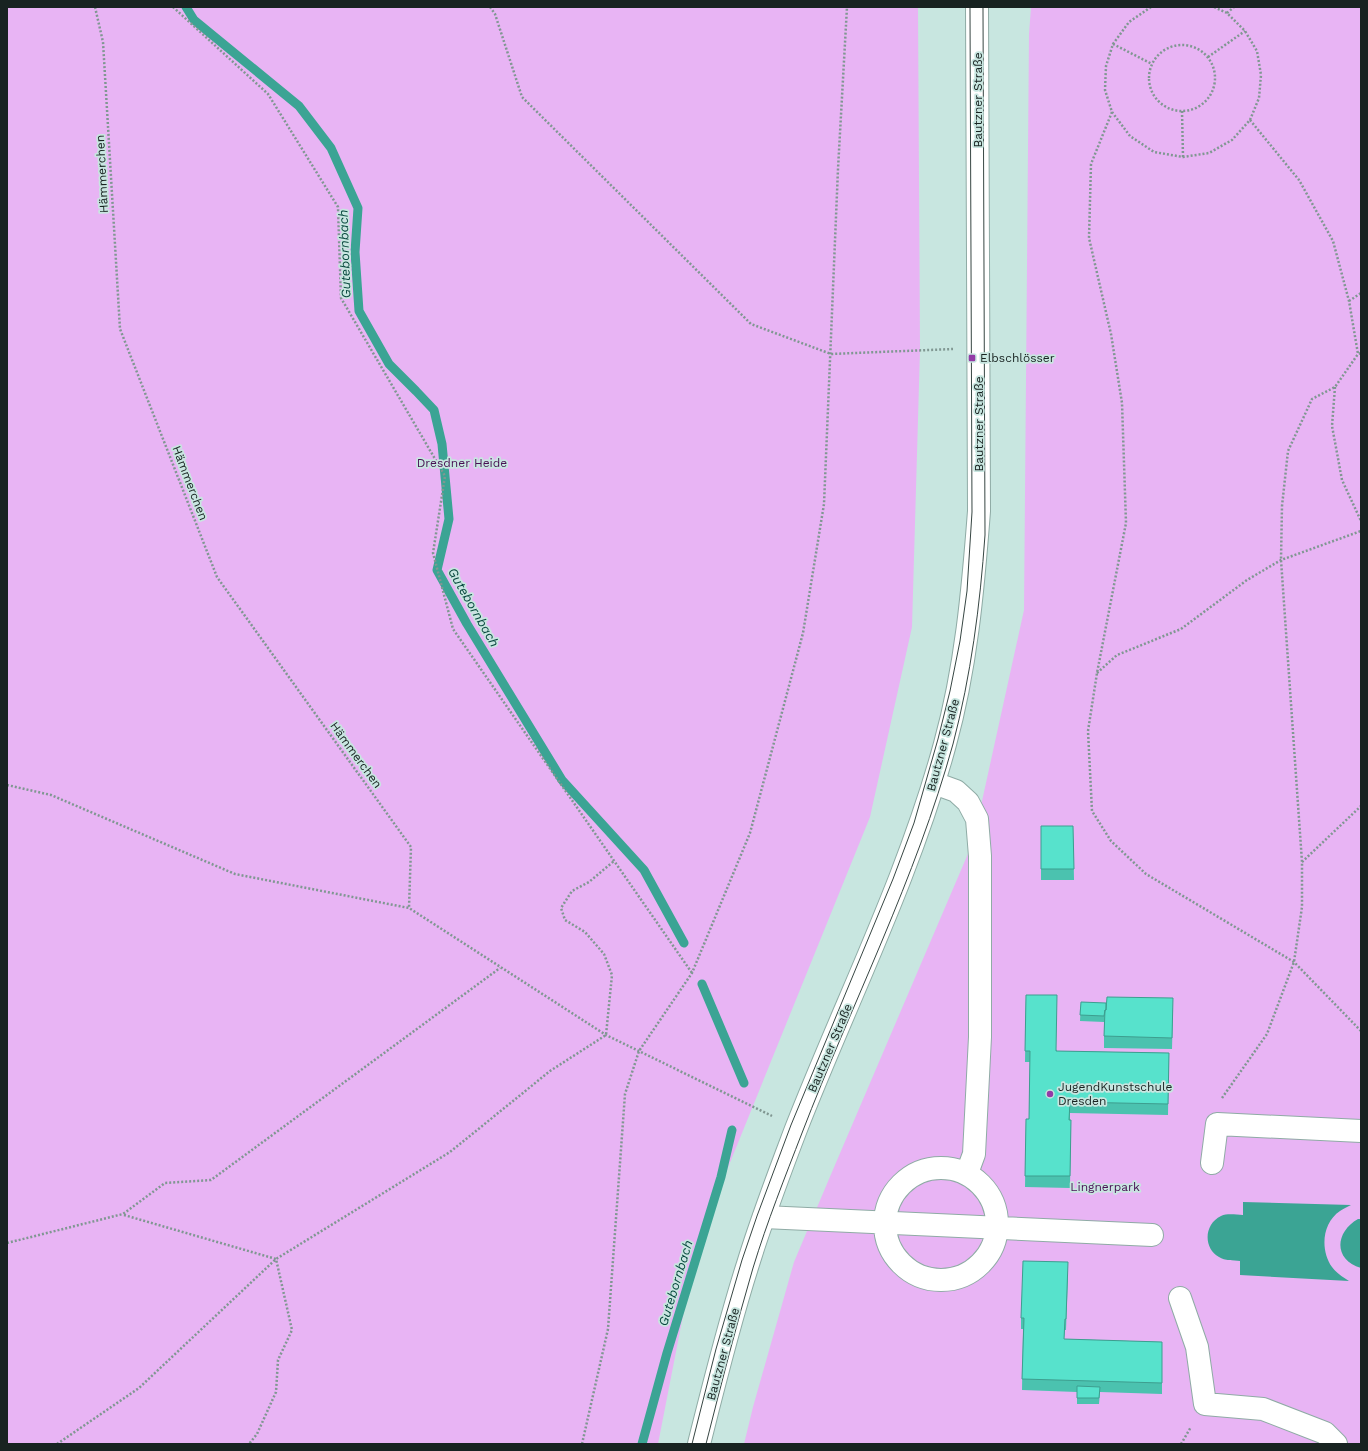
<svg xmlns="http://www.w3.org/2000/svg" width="1368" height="1451" font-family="'Work Sans',sans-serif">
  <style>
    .green { fill: #e8b4f4 }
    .water { fill: #3ba494 }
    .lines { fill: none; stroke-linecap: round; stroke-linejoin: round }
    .stream { stroke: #3ba494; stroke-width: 9 }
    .minor-casing { stroke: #8faba5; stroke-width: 24 }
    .major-casing { stroke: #8faba5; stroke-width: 24 }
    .path { stroke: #809792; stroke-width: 2.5; stroke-dasharray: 2 2; stroke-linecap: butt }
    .minor { stroke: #fff; stroke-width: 22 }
    .major { stroke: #fff; stroke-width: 22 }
    .tram { stroke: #374643; stroke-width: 1 }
    .wall { fill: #4bc2af }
    .building { fill: #57e2cc; stroke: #3d9e8f }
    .poi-dot { fill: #933ba7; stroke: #c8e6e0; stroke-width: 1.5 }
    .labels { text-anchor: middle; stroke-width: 3.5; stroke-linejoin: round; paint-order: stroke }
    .street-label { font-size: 12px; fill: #182321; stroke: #c8e6e0 }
    .poi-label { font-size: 12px; fill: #182321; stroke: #c8e6e0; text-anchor: start }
    .park-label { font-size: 12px; fill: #481054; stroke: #c8e6e0 }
    .water-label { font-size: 13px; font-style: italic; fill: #09483f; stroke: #c8e6e0 }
  </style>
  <rect width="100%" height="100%" fill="#c8e6e0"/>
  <path class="green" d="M7,7H918L920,350L912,627L870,817L697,1244L658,1444H7Z
    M1031,7H1361V1444H744L753,1407L794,1262L829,1179L973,842L1024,610L1029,34Z"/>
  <path class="water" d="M1243,1202L1351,1205C1347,1207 1343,1209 1340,1211C1322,1223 1320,1250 1332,1267C1336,1273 1343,1277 1349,1281L1240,1275V1261C1233,1260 1225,1261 1219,1257C1203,1248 1204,1224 1221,1216C1228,1213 1236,1215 1243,1215Z
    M1358,1219H1361V1268C1333,1260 1335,1232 1358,1219Z"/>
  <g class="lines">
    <path class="stream" d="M186,7L194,20L299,106L331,148L358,208L355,252L359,311L389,364L416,391L434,410L442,444L449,519L437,570L467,624L562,780L644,870L684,943
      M702,984L744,1083
      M642,1444L667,1353L721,1177L732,1130"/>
    <defs>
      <path id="minor" d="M934,783L956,791L968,802L977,819L980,856V1037L974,1154L967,1173
        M1212,1163L1217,1124L1361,1131
        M885 1224a56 56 0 1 1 112 0a56 56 0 1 1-112 0Z
        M764,1217L1152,1235
        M1180,1298L1197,1347L1205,1404L1263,1409L1325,1433L1336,1444"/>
      <path id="major" d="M699,1444C714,1384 729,1323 748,1264C762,1218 779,1174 796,1129C846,1001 909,877 945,744C966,668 973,590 979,511L977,7"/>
    </defs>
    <use href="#minor" class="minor-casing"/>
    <use href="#major" class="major-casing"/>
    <path class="path" d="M95,7L103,42L120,329L217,577L411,847L409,908
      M173,7L268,94L338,207L341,298L445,476L433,553L453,629L692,973
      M490,7L495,14L522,97L751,324L831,354L953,349
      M1151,7L1129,22L1113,44L1106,66L1105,90L1112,112L1130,136L1154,152L1183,157L1209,153L1232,140L1250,120L1259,98L1261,75L1257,51L1245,31L1227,13L1214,7
      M1227,13L1234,7
      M1113,44L1152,64
      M1149 78a33 33 0 1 1 66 0a33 33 0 1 1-66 0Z
      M1208,57L1245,31
      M1182,111L1183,157
      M1112,112L1091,164L1089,238L1111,334L1122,403L1126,523L1097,673L1088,731L1092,811L1111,841L1146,874L1294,962L1361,1031
      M1250,120L1299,180L1333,241L1349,301L1358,354
      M1349,301L1361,293
      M1335,387L1332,426L1342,480L1361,521
      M1097,673L1117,655L1181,629L1247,580L1281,560L1361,531
      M7,785L51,795L235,874L409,908L606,1035L772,1116
      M1302,862L1361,806
      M1222,1098L1267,1034L1294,962L1302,907V862L1281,560L1282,506L1288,451L1312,399L1335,387L1358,354L1361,353
      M124,1215L276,1259L292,1330L278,1360L276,1392L257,1434L249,1444
      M7,1243L123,1214L165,1183L211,1180L500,968
      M57,1444L139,1388L276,1259L450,1152L550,1071L606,1035L612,975L604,954L585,932L565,920L561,908L572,891L589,882L614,861
      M582,1444L608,1329L625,1094L639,1051L692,973L750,833L803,633L824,504L838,169L847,7
      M1181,1444L1191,1427"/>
    <use href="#minor" class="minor"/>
    <use href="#major" class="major"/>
    <path class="tram" d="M692,1444L716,1349L742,1260L757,1216L791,1125L893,879L914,823L938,739L950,691L960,641L967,591L972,512L970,7
      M706,1444C721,1385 736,1326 753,1268C767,1222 785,1177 802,1133C852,1003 916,878 953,744C971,675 980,606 985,535L983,7"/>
  </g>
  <path class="wall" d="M1041,826H1073L1074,880H1041Z
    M1026,995L1057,1051L1169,1053L1168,1115L1070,1113V1120H1071L1070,1188L1025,1187L1026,1119H1029L1030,1062H1025Z
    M1081,1002L1173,1010L1172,1049L1104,1048V1022L1080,1021Z
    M1068,1274L1066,1330H1065L1064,1339L1162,1342V1394L1100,1392L1099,1404H1077V1392L1022,1390L1023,1329H1021V1318Z"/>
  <path class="building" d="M1041,826H1073L1074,869H1041Z
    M1026,995H1057L1056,1051L1169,1053L1168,1104L1070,1102L1069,1120H1071L1070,1176H1025L1026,1119H1029L1030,1051H1025Z
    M1107,997L1173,998L1172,1038L1104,1036L1105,1010H1106Z
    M1081,1002L1106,1003V1010H1105L1104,1016L1080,1015Z
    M1023,1261L1068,1262L1066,1319H1065L1064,1339L1162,1342V1383L1022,1379L1024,1318H1021Z
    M1077,1386L1100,1387L1099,1398H1077Z"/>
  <g class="poi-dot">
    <rect x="968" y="354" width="8" height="8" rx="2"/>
    <circle cx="1050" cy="1094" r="4"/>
  </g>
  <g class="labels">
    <g class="street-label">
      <text transform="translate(978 100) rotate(-90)" y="4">Bautzner Straße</text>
      <text transform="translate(102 174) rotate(-93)" y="4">Hämmerchen</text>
      <text transform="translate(979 424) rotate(-90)" y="4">Bautzner Straße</text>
      <text transform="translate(190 483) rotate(69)" y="4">Hämmerchen</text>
      <text transform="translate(943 745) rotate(-75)" y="4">Bautzner Straße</text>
      <text transform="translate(356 755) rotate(54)" y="4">Hämmerchen</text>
      <text transform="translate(830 1048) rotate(-67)" y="4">Bautzner Straße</text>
      <text transform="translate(723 1354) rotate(-75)" y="4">Bautzner Straße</text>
    </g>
    <g class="poi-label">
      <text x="980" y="362">Elbschlösser</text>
      <text x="1058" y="1091">JugendKunstschule<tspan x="1058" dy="14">Dresden</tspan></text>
    </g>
    <g class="park-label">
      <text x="462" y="467">Dresdner Heide</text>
      <text x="1105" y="1191">Lingnerpark</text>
    </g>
    <g class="water-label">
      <text transform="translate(344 254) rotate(-92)" y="5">Gutebornbach</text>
      <text transform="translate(474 607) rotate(60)" y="5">Gutebornbach</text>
      <text transform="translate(675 1283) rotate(-73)" y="5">Gutebornbach</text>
    </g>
  </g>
  <rect width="1368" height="1451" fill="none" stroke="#182321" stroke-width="16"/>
</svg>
